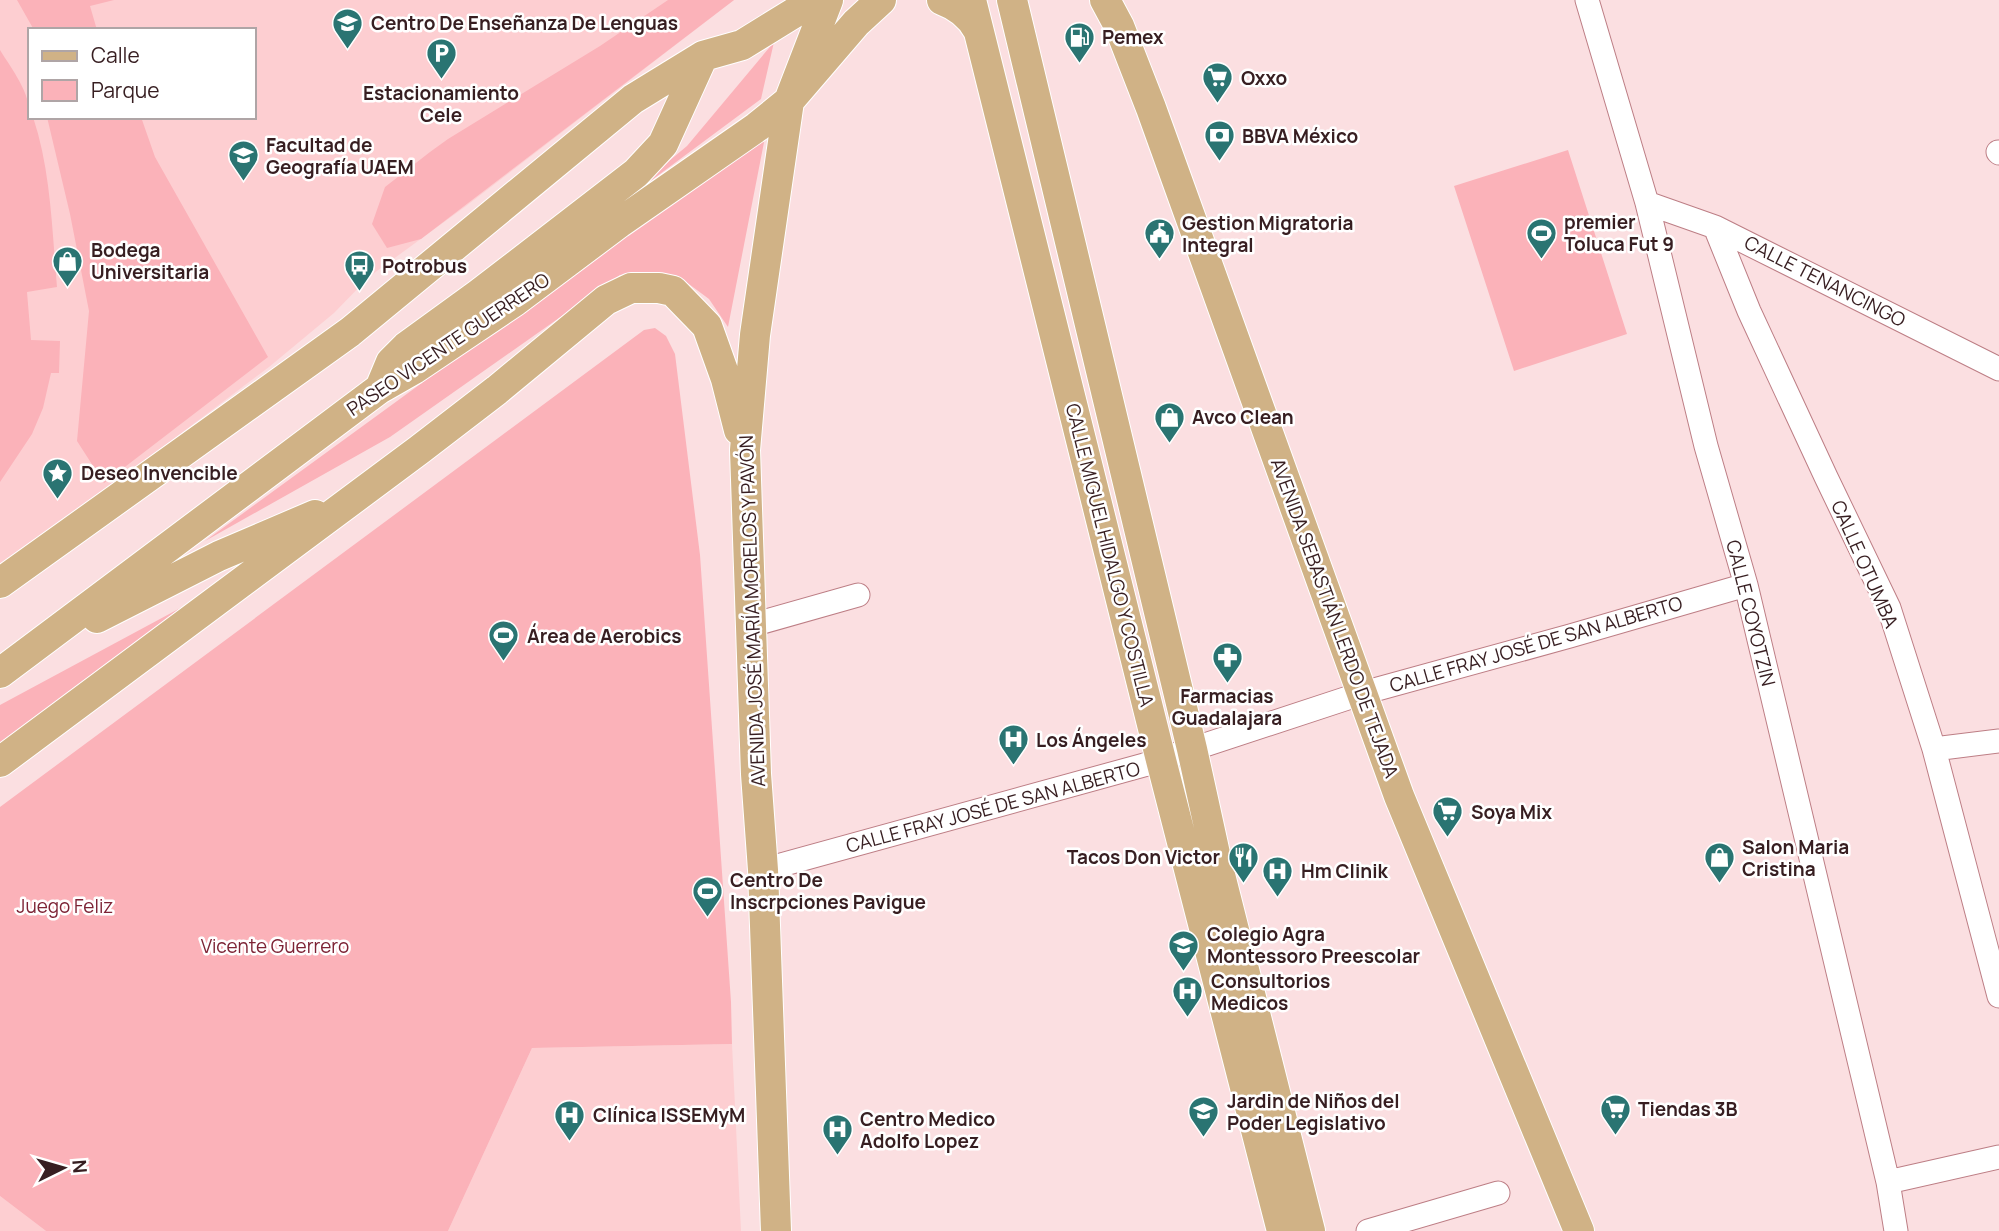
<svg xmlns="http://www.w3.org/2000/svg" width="1999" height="1231" font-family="Manrope,sans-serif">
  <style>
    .built { fill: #fdced1; fill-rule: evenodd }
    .green { fill: #fbb2b9 }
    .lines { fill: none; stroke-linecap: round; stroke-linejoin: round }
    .minor-casing { stroke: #bd7e85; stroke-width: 25 }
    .major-casing { stroke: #fff; stroke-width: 32 }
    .minor { stroke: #fff; stroke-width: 23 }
    .major { stroke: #d0b286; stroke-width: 30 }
    .labels { text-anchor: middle; stroke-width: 5; stroke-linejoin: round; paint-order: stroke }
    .poi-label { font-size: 19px; font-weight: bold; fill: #371e21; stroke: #fff; text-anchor: start }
    .street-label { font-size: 19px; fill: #371e21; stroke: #fff }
    .park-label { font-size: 19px; fill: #7d2335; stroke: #fff }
  </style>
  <rect width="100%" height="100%" fill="#fbdfe1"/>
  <path class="built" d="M0,0H734L466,206L370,276L334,313L269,367L0,570ZM30,30H254V117H30Z
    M732,1044L741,1231H448L532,1048Z
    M0,1196L46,1231H0Z"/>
  <path class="green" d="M17,0H114L90,6L97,30H34Z
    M668,0H734L421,239L387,248L372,224L385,187L430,152L448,139L600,46Z
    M774,42L761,99L598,220L687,146Z
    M0,50C13,71 30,92 30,117H33C51,171 52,230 57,287L27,292L31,340L60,341L59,373H51L43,408L32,434L0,482Z
    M47,117H141L155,157L268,357L104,483L77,441L89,311L70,214Z
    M766,132L728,327L709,299L678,276L650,272L620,275L390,437L205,541Z
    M1568,150L1627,334L1514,371L1454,186Z
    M655,328L666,336L675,354L700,555L731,1002L732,1044L532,1048L448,1231H46L0,1196V807L644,330Z
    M225,584L0,748V705Z"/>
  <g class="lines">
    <defs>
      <path id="minor" d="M1587,0L1647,203L1706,446L1746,585L1888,1182L1896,1231
        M1998,152L1999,153
        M1647,203L1715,227L1999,369
        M1715,227L1749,311L1826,477L1889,608L1934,749L1999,996
        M752,625L858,595
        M1934,749L1999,741
        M763,870L1144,765L1363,693L1570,636L1746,585
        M1888,1182L1999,1157
        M1368,1231L1498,1193"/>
      <path id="major" d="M942,0C958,6 970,15 978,30
        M971,0L1161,760L1282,1231
        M1012,0L1192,749L1217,863L1310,1231
        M1105,0L1119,26L1151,108L1399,796L1579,1231
        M381,386L391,362L406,347L479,294L636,173L663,144L703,56
        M0,583L350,332L633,99L703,56L742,45L802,8L820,0
        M97,618L219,556L315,515
        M0,673L379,389L414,369L515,301L619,223L757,127L789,101L856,23L881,0
        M0,762L419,450L497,390L606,300L631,288H659L673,291L707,326L726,379L739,430
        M776,1231L763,870L756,774L745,450L755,335L789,101L828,0"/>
    </defs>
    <use href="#minor" class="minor-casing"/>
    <use href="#major" class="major-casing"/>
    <use href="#minor" class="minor"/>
    <use href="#major" class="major"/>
  </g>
  <defs>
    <symbol id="university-pin" viewBox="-11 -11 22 30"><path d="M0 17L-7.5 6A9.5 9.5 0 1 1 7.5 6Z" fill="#2a7472" stroke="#fff"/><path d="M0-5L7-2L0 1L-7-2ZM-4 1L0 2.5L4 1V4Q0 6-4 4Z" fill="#fff"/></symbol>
    <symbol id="fuel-pin" viewBox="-11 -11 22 30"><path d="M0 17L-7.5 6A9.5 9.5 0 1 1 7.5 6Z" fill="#2a7472" stroke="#fff"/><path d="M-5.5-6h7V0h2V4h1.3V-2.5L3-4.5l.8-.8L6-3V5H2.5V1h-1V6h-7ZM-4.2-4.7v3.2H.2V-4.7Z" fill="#fff"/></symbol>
    <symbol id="parking-pin" viewBox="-11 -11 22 30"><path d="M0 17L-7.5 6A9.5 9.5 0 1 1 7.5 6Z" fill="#2a7472" stroke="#fff"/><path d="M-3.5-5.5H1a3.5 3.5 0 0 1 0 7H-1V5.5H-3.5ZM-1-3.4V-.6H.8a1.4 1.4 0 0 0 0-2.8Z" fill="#fff"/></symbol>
    <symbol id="supermarket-pin" viewBox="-11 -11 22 30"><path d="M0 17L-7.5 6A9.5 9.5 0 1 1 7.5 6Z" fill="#2a7472" stroke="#fff"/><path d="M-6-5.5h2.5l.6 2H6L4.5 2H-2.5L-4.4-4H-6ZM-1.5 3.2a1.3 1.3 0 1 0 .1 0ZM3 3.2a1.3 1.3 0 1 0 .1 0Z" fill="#fff"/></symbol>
    <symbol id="bank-pin" viewBox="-11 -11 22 30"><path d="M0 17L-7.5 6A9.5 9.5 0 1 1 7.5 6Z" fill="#2a7472" stroke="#fff"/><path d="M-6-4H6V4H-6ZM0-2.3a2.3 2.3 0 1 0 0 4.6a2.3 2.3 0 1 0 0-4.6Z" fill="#fff"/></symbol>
    <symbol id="stadium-pin" viewBox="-11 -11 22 30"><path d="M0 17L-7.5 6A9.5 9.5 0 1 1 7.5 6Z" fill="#2a7472" stroke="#fff"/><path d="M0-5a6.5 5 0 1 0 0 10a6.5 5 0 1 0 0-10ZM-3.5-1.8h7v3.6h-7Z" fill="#fff"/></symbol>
    <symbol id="civic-pin" viewBox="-11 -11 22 30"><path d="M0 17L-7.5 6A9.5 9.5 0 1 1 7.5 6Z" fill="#2a7472" stroke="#fff"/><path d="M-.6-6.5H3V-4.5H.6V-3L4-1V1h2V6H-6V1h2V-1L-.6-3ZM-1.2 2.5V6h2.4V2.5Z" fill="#fff"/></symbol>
    <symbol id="shop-pin" viewBox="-11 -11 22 30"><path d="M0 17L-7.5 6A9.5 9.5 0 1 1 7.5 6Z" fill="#2a7472" stroke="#fff"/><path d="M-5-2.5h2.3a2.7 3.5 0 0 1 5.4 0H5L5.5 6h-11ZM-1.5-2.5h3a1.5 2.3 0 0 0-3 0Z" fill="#fff"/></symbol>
    <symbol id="bus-pin" viewBox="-11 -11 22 30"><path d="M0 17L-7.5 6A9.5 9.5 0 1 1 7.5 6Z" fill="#2a7472" stroke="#fff"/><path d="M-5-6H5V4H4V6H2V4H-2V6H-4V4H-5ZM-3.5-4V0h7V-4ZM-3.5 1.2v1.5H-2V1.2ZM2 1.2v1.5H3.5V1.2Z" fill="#fff"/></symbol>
    <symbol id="sight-pin" viewBox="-11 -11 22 30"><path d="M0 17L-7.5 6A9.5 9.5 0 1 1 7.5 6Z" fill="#2a7472" stroke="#fff"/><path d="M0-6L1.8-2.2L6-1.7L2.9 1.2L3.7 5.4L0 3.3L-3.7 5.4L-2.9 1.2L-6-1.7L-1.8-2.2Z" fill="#fff"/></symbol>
    <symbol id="pharmacy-pin" viewBox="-11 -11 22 30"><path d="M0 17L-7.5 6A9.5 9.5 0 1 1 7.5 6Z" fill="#2a7472" stroke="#fff"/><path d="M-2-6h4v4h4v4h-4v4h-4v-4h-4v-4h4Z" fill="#fff"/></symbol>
    <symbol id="hospital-pin" viewBox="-11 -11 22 30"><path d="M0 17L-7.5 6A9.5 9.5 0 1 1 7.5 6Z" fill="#2a7472" stroke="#fff"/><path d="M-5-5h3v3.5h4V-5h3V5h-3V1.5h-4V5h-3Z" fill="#fff"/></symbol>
    <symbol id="restaurant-pin" viewBox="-11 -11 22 30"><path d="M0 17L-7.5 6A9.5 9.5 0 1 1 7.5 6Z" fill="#2a7472" stroke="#fff"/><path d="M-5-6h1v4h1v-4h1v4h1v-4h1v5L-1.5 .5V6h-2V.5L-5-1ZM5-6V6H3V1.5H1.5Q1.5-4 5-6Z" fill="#fff"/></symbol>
    <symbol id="school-pin" viewBox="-11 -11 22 30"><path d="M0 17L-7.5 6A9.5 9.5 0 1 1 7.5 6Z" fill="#2a7472" stroke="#fff"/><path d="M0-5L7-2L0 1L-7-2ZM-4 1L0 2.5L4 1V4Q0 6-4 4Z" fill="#fff"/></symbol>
  </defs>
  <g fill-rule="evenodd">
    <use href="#university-pin" x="330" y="6" width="35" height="47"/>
    <use href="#fuel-pin" x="1062" y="20" width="35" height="47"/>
    <use href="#parking-pin" x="424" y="36" width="35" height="47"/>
    <use href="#supermarket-pin" x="1200" y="60" width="35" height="47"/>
    <use href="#bank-pin" x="1202" y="118" width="35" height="47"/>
    <use href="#university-pin" x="226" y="138" width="35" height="47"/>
    <use href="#stadium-pin" x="1524" y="216" width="35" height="47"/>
    <use href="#civic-pin" x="1142" y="216" width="35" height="47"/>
    <use href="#shop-pin" x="50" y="244" width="35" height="47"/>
    <use href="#bus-pin" x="342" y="248" width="35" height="47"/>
    <use href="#shop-pin" x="1152" y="400" width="35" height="47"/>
    <use href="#sight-pin" x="40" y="456" width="35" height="47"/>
    <use href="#stadium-pin" x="486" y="618" width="35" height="47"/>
    <use href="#pharmacy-pin" x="1210" y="640" width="35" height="47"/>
    <use href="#hospital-pin" x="996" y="722" width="35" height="47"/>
    <use href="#supermarket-pin" x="1430" y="794" width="35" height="47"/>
    <use href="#restaurant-pin" x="1226" y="840" width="35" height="47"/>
    <use href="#shop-pin" x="1702" y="840" width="35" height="47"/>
    <use href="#hospital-pin" x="1260" y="854" width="35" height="47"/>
    <use href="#stadium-pin" x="690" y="874" width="35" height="47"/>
    <use href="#school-pin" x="1166" y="928" width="35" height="47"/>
    <use href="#hospital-pin" x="1170" y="974" width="35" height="47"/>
    <use href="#supermarket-pin" x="1598" y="1092" width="35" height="47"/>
    <use href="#school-pin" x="1186" y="1094" width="35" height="47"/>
    <use href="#hospital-pin" x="552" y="1098" width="35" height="47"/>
    <use href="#hospital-pin" x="820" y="1112" width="35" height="47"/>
  </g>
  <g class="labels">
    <g class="poi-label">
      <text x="371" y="30">Centro De Enseñanza De Lenguas</text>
      <text x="1102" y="44">Pemex</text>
      <text x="1241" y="85">Oxxo</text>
      <text x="441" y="100" text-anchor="middle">Estacionamiento<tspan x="441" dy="22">Cele</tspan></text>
      <text x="1242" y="143">BBVA México</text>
      <text x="266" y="152">Facultad de<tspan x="266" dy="22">Geografía UAEM</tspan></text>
      <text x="1564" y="229">premier<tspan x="1564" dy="22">Toluca Fut 9</tspan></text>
      <text x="1182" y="230">Gestion Migratoria<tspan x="1182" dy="22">Integral</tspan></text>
      <text x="91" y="257">Bodega<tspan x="91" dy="22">Universitaria</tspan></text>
      <text x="382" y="273">Potrobus</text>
      <text x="1192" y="424">Avco Clean</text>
      <text x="81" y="480">Deseo Invencible</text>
      <text x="527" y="643">Área de Aerobics</text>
      <text x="1227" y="703" text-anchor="middle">Farmacias<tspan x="1227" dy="22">Guadalajara</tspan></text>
      <text x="1036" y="747">Los Ángeles</text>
      <text x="1471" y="819">Soya Mix</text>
      <text x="1742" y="854">Salon Maria<tspan x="1742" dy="22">Cristina</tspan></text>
      <text x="1220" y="864" text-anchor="end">Tacos Don Victor</text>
      <text x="1301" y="878">Hm Clinik</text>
      <text x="730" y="887">Centro De<tspan x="730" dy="22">Inscrpciones Pavigue</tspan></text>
      <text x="1207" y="941">Colegio Agra<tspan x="1207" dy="22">Montessoro Preescolar</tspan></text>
      <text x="1211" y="988">Consultorios<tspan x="1211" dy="22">Medicos</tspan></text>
      <text x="1227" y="1108">Jardin de Niños del<tspan x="1227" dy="22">Poder Legislativo</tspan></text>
      <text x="1638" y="1116">Tiendas 3B</text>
      <text x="593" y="1122">Clínica ISSEMyM</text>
      <text x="860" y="1126">Centro Medico<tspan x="860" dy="22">Adolfo Lopez</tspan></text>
    </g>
    <g class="street-label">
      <text transform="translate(1825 281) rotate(27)" y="7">CALLE TENANCINGO</text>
      <text transform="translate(448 344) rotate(-34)" y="7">PASEO VICENTE GUERRERO</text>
      <text transform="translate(1110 555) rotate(76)" y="7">CALLE MIGUEL HIDALGO Y COSTILLA</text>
      <text transform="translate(1865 564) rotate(66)" y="7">CALLE OTUMBA</text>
      <text transform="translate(752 611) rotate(-92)" y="7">AVENIDA JOSÉ MARÍA MORELOS Y PAVÓN</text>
      <text transform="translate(1751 613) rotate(76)" y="7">CALLE COYOTZIN</text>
      <text transform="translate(1335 618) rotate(70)" y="7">AVENIDA SEBASTIÁN LERDO DE TEJADA</text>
      <text transform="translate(1536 644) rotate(-16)" y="7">CALLE FRAY JOSÉ DE SAN ALBERTO</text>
      <text transform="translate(993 807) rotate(-15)" y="7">CALLE FRAY JOSÉ DE SAN ALBERTO</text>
    </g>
    <g class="park-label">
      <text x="65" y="913">Juego Feliz</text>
      <text x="275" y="953">Vicente Guerrero</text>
    </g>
  </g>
  <rect x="28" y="28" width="228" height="91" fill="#ffffff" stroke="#afa5a6" stroke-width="2"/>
  <rect x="42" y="51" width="35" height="10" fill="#d0b286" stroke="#afa5a6" stroke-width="2"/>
  <text x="91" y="63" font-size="21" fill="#371e21">Calle</text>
  <rect x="42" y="80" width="35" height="21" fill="#fbb2b9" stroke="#afa5a6" stroke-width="2"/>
  <text x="91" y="98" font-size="21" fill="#371e21">Parque</text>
  <g transform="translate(63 1168) rotate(85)" stroke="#ffffff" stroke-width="5" paint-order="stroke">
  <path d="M0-5L12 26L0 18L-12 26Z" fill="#371e21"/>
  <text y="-10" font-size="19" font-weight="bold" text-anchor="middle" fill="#371e21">N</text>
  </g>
</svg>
